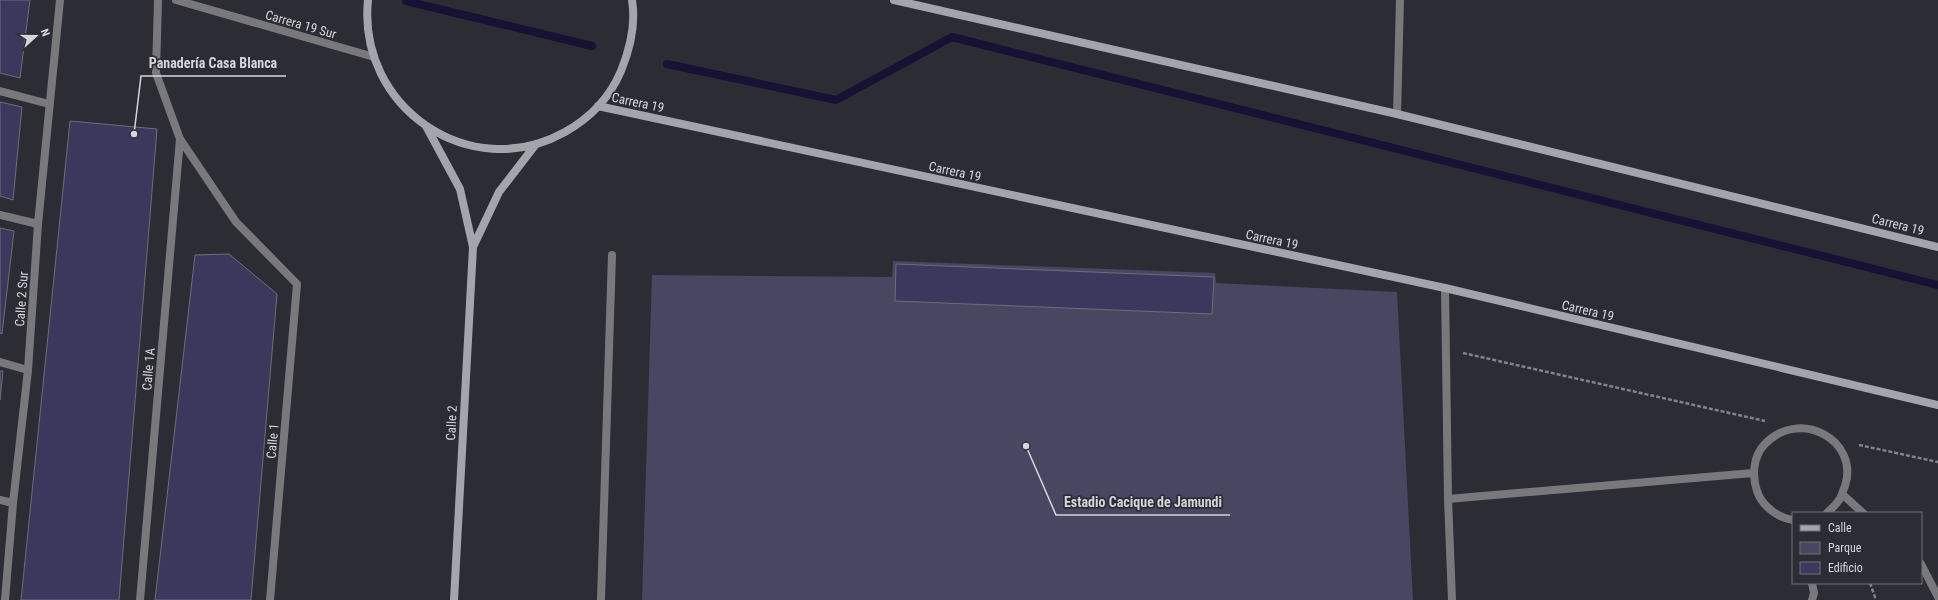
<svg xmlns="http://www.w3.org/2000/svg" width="1938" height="600" font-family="'Roboto Condensed',sans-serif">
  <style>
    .green { fill: #494661 }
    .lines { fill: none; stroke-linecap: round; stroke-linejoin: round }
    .stream { stroke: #171133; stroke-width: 8 }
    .building { fill: #3c385d; stroke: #6e6e78 }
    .path { stroke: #828288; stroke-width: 2.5; stroke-dasharray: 4 2; stroke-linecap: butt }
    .lane { stroke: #79797d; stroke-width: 8 }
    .street { stroke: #79797d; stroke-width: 8 }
    .secondary { stroke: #a4a4ab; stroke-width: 8 }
    .labels { text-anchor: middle; stroke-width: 3.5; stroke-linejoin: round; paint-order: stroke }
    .street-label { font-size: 13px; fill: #d5d5da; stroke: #2c2c34 }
    .leader { fill: none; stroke: #d5d5da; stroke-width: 1.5 }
    .callout-dot { fill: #d5d5da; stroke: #2c2c34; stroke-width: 1.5 }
    .callout-label { font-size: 14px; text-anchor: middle; font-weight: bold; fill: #d5d5da; stroke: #2c2c34; stroke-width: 3.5; stroke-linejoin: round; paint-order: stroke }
  </style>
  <rect width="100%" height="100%" fill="#2c2c34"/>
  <path class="green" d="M893,261L1215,273L1216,283L1397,292L1413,600H642L652,275L892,277Z"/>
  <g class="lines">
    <path class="stream" d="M406,1L592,46
      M667,64L836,100L952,37L1938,285"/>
  </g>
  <path class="building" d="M0,0H30L20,78L0,73Z
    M0,102L22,107L13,200L0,196Z
    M70,121L157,129L119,600H21Z
    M0,228L14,231L2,334L0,333Z
    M229,254L277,294L251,600H155L195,255Z
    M896,264L1214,277L1212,314L895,301Z
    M0,371H3L0,400Z"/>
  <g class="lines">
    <path class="path" d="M1463,353L1765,421
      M1859,445L1938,462
      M1870,583L1876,600"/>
    <path class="lane" d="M1842,494L1863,513
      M1448,499L1753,473
      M1793,520C1778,518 1762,506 1757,491C1752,476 1753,457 1764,445C1799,407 1860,440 1845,486C1843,490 1842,496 1839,500C1836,505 1831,509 1827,513
      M1921,564L1938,597
      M601,600L612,255
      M1812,600L1814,593L1812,583"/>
    <path class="street" d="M158,0L156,73L180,139L236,222L297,284L270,600
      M176,0L374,57
      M0,91L49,104
      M1397,114L1400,0
      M0,215L38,224
      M1445,288L1448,499L1452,600
      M0,362L28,370
      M0,500L13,503
      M5,600L13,503L28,370L38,224L60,0
      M140,600L180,139"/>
    <path class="secondary" d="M368,0C357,107 470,185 565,132C590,118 610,97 621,71C630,49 636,24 632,0
      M894,0L1397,114L1938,247
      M598,106L1445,288L1938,405
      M426,126L460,189L473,247L454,600
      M473,247L499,192L536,144"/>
  </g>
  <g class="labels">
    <g class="street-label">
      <text transform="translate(301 24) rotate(16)" y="5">Carrera 19 Sur</text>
      <text transform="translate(638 102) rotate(12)" y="5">Carrera 19</text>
      <text transform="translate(955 171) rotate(12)" y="5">Carrera 19</text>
      <text transform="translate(1898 224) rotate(14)" y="5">Carrera 19</text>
      <text transform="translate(1272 239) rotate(12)" y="5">Carrera 19</text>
      <text transform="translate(21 299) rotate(-86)" y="5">Calle 2 Sur</text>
      <text transform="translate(1588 310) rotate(13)" y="5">Carrera 19</text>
      <text transform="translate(148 369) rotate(-85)" y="5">Calle 1A</text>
      <text transform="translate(451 423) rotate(-87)" y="5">Calle 2</text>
      <text transform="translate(272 441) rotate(-85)" y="5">Calle 1</text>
    </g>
  </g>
  <path class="leader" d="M134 134L141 76H286M1026 446L1056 515H1230"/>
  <g class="callout-dot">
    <circle cx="134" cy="134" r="4"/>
    <circle cx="1026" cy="446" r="4"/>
  </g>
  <g class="callout-label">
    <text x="213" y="68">Panadería Casa Blanca</text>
    <text x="1143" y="507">Estadio Cacique de Jamundi</text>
  </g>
  <rect x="1792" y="512" width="130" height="72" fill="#2c2c34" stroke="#707076"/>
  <rect x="1800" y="525" width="20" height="6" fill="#a4a4ab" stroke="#707076"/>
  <text x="1828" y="532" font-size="12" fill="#d5d5da">Calle</text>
  <rect x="1800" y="542" width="20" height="12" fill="#494661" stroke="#707076"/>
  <text x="1828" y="552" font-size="12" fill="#d5d5da">Parque</text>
  <rect x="1800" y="562" width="20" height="12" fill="#3c385d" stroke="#707076"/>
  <text x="1828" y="572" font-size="12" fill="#d5d5da">Edificio</text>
  <g transform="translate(36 36) rotate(69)" stroke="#2c2c34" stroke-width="3" paint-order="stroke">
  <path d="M0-3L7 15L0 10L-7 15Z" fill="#d5d5da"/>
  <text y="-6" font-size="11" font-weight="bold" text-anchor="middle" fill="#d5d5da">N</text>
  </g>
</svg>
